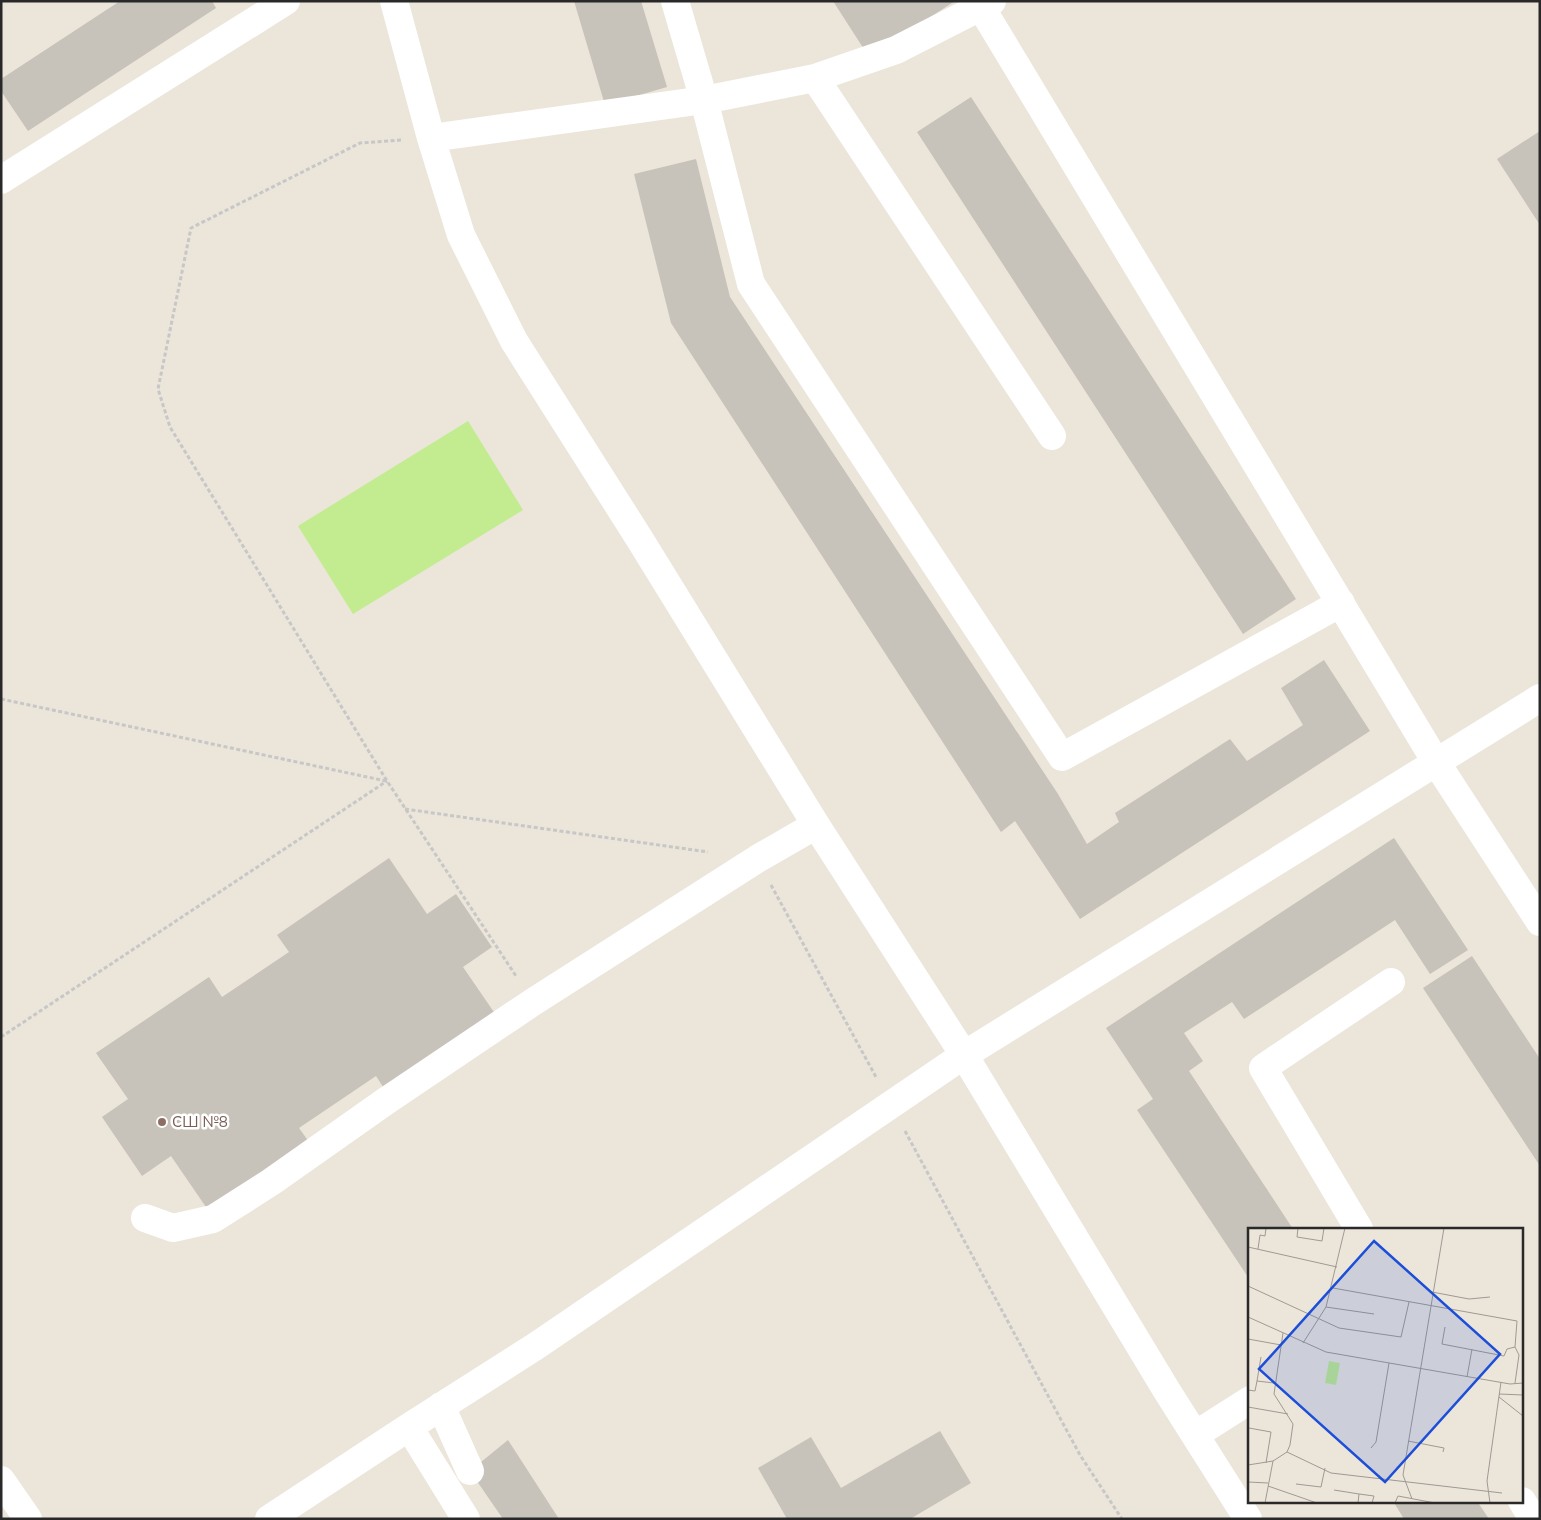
<svg xmlns="http://www.w3.org/2000/svg" width="1541" height="1520" font-family="Mulish,sans-serif">
  <style>
    .pitch { fill: #c2ec8f }
    .building { fill: #c7c2ba }
    .lines { fill: none; stroke-linecap: round; stroke-linejoin: round }
    .path { stroke: #c7c7c7; stroke-width: 3; stroke-dasharray: 4 2.5; stroke-linecap: butt }
    .minor { stroke: #fff; stroke-width: 28 }
    .education-dot { fill: #8d6e63; stroke: #fff; stroke-width: 2 }
    .labels { text-anchor: middle; stroke-width: 5; stroke-linejoin: round; paint-order: stroke }
    .education-label { font-size: 15px; fill: #785e54; stroke: #fff; text-anchor: start }
    .inset-road { fill: none; stroke: #9e9a93; stroke-width: 1 }
    .view { fill: #1d4ed8; fill-opacity: 0.15; stroke: #1d4ed8; stroke-width: 2.5 }
    .inset-edge { fill: none; stroke: #292929; stroke-width: 2.5 }
  </style>
  <rect width="100%" height="100%" fill="#ece5da"/>
  <path class="pitch" d="M468,421L523,510L353,614L298,526Z"/>
  <path class="building" d="M120,1H212L216,8L28,131L1,91V79Z
    M574,1H641L667,87L605,105Z
    M833,1H955L869,57Z
    M971,97L1296,599L1243,634L917,132Z
    M1540,131V225L1497,159Z
    M696,159L730,297L1058,794L1087,844L1119,822L1115,813L1230,739L1247,761L1303,725L1281,688L1324,660L1370,731L1080,919L1015,821L1001,832L671,323L634,174Z
    M1394,838L1468,950L1430,974L1395,920L1244,1019L1232,1002L1184,1033L1203,1061L1189,1071L1293,1229H1250V1280L1137,1110L1153,1099L1106,1028Z
    M389,858L427,914L456,894L492,947L463,967L500,1021L389,1096L376,1076L299,1128L309,1142L208,1210L171,1156L142,1176L102,1117L128,1099L96,1053L209,977L222,997L289,952L277,935Z
    M1472,956L1540,1059V1166L1423,988Z
    M940,1431L971,1483L910,1519H787L758,1468L811,1437L841,1488Z
    M508,1440L559,1519H503L470,1471Z
    M1393,1501H1477L1489,1519H1404Z"/>
  <g class="lines">
    <path class="path" d="M401,140L360,143L191,228L158,389L170,427L387,781L516,976
      M1,699L386,781
      M405,809L708,852
      M771,885L876,1077
      M1,1037L387,781
      M905,1131L1080,1455L1122,1519"/>
    <path class="minor" d="M394,1L431,138L461,235L514,341L639,538L816,825L964,1055L1167,1391L1248,1519
      M675,1L704,100L751,284L1062,757L1341,603
      M981,7L1436,762L1540,922
      M815,78L896,50L992,1
      M431,138L704,100L815,78L1052,436
      M1,180L286,1
      M145,1218L173,1228L213,1219L271,1182L386,1101L533,1002L757,859L816,825
      M1359,1229L1263,1068L1391,982
      M441,1406L470,1471
      M409,1427L466,1519
      M1195,1435L1250,1400
      M1,1480L28,1519
      M1522,1501L1533,1519
      M269,1519L409,1427L536,1346L964,1055L1540,698"/>
  </g>
  <circle class="education-dot" cx="162" cy="1122" r="5"/>
  <g class="labels">
    <g class="education-label">
      <text x="172" y="1127">СШ №8</text>
    </g>
  </g>
  <g transform="translate(1248 1228)">
    <rect width="275" height="275" fill="#ece5da"/>
    <path d="M81,133L92,135L88,157L77,155Z" fill="#c2ec8f"/>
    <path class="inset-road" d="M50,0L49,9L74,13L76,0M0,19L89,39M10,21L12,7L17,8L18,0M0,58L91,100L153,109L161,74M85,60L269,93L267,119L271,127L267,155M184,64L221,71L242,69M78,79L97,0M0,89L78,124L262,156L275,155M197,99L194,116L256,128L259,121L267,119M0,111L33,117M55,115L78,79L126,86M219,149L224,121M9,153L13,129M0,162L7,163L9,153L26,155M251,166L275,167M251,169L275,188M0,179L40,186M1,200L23,204L18,235M160,213L196,220L195,224M123,220L128,214L141,135M39,224L83,245L254,265M0,237L25,233L39,224L42,217L45,196L26,166L35,105M0,254L20,255M48,256L73,259L77,240M20,258L69,275M86,262L111,266M164,271L155,247L196,0M17,275L25,233M110,275L111,266L126,268L124,275M147,275L150,268L187,275M242,275L239,253L253,154"/>
    <path class="view" d="M126,13L252,126L137,254L11,141Z"/>
    <rect width="275" height="275" class="inset-edge"/>
  </g>
  <rect width="1541" height="1520" fill="none" stroke="#292929" stroke-width="5"/>
</svg>
